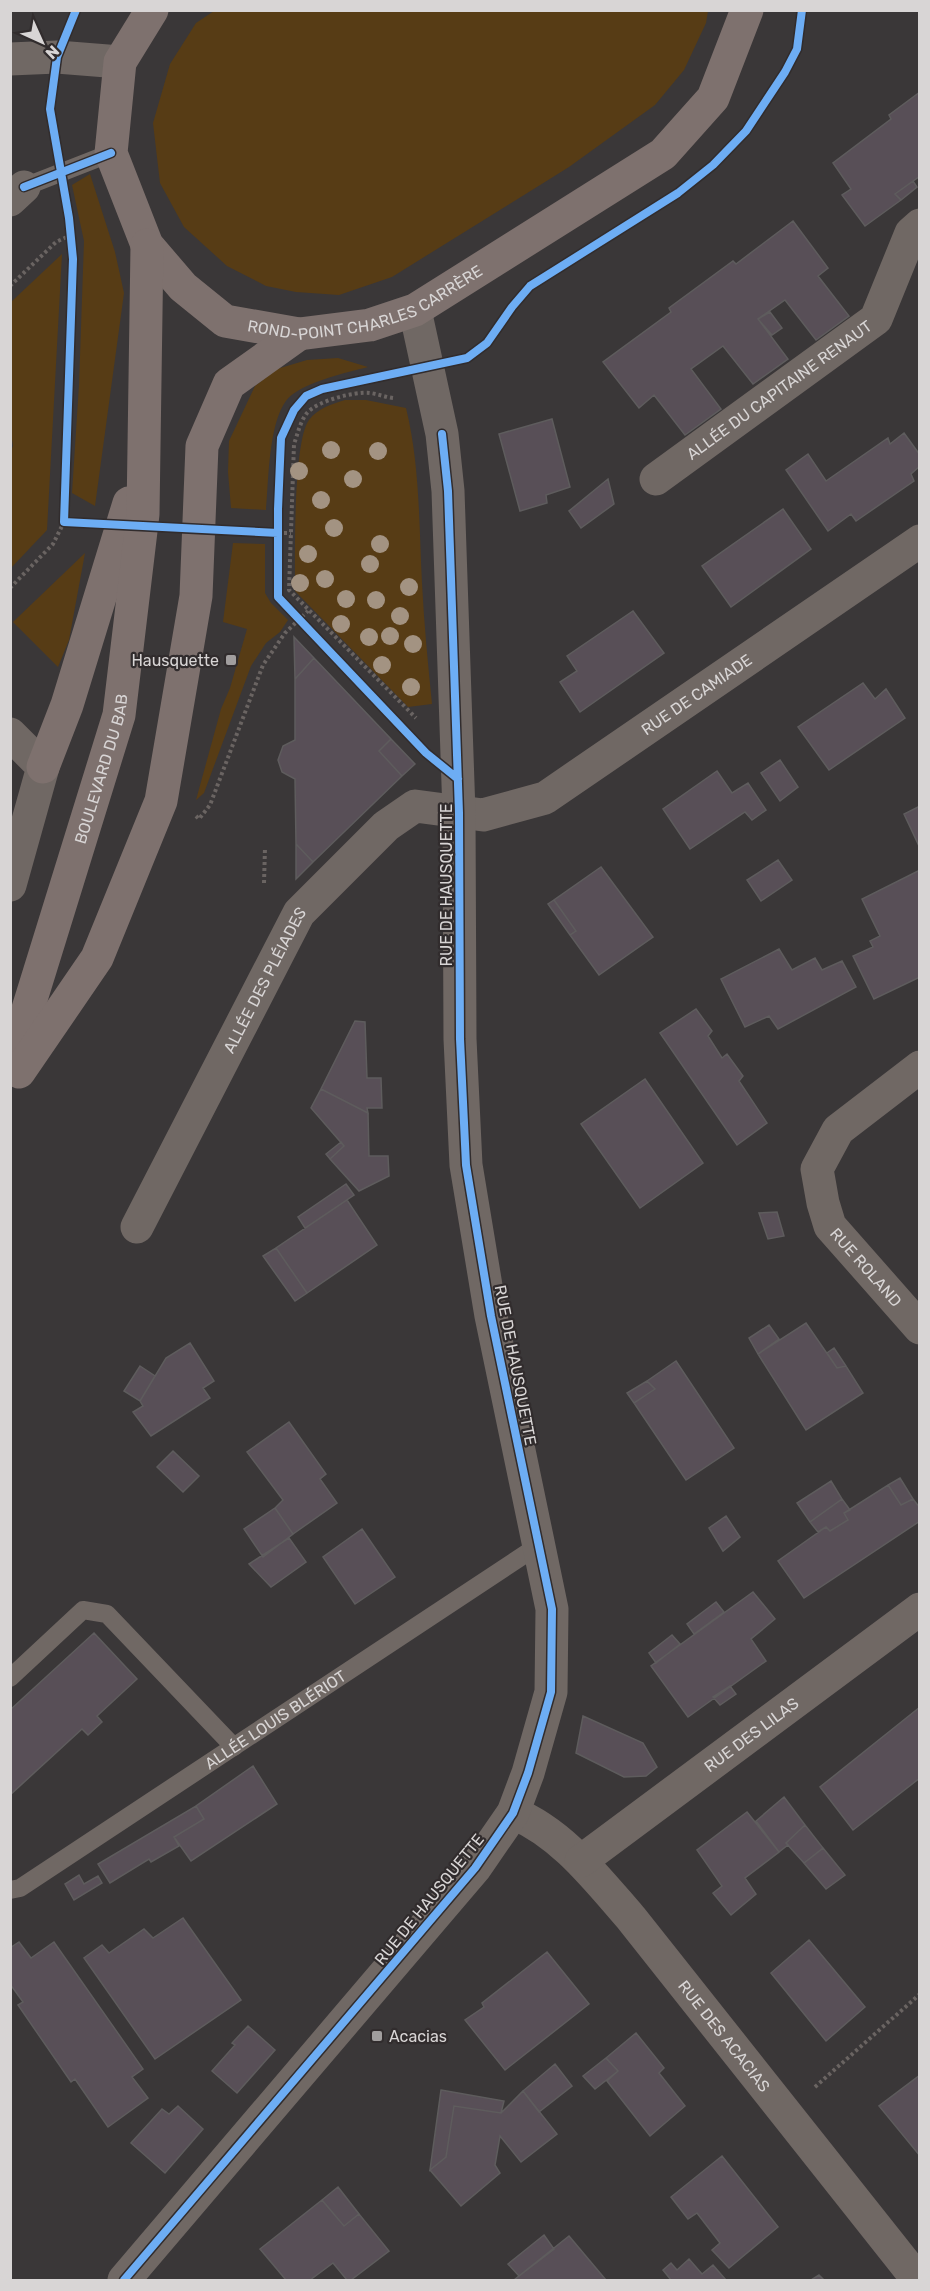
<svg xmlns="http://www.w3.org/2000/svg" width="930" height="2291" font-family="Rubik,sans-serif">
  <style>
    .green { fill: #573c15 }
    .building { fill: #584f57; stroke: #5e5c5d; stroke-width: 1.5 }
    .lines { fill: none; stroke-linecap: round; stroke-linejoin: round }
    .path { stroke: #6a6462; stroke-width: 4; stroke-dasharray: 3 3; stroke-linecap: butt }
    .service { stroke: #706864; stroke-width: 18 }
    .minor { stroke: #706864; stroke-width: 33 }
    .tertiary { stroke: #706864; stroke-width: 33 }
    .primary { stroke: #7e716e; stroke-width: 33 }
    .cycleway-casing { stroke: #312c2d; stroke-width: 11 }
    .cycleway { stroke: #6dadf4; stroke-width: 8 }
    .tree { fill: #a39382 }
    .poi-dot { fill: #a19e9e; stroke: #312c2d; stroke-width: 2 }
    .labels { text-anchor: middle; stroke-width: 4.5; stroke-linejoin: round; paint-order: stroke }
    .street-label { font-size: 16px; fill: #d8d5d5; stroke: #312c2d }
    .poi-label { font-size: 16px; fill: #d8d5d5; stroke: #312c2d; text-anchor: end }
  </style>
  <rect width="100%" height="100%" fill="#3a3738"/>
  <path class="green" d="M214,11V10L708,11L706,23L684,70L655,105L569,167L392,277L339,295L296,292L266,286L227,266L184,227L160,183L153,123L170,64L196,23Z
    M90,174L115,252L124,293L95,506L72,493L79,385L84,241L72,185Z
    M62,254L47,530L11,568L10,453L13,446L10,427L11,302Z
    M338,358L368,367C345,373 313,380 293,394C268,411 269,481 266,510L231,508L228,472L229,441L255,386L277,369L307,360Z
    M345,400H366L406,408C420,465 419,525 422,583C424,624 428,664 432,704L408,707L295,591C295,559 293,441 309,420C318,408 332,404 345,400Z
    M233,543L265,544V593L271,603L288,620L280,632L266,643L251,666L204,793L196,800L221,709L230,688L247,629L223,622Z
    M85,553L69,640L58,667L13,622Z"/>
  <path class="building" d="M920,92V176L895,194L901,200L865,226L842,195L851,189L833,163L891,119L889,115Z
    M913,181L917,187L901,200L895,194Z
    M793,221L828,268L818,276L849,316L816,340L785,300L758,319L788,359L753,384L723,346L691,369L721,409L685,435L654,395L639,408L603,362L671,312L669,308L733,261L736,264Z
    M770,312L782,328L772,335L758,319Z
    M552,419L570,487L546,495L547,503L520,511L499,434Z
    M904,433L920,455V466L911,474L914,481L856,521L851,514L828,531L786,470L808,454L826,481L888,438L890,444Z
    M608,479L614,504L581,528L569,511Z
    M783,509L811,549L731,607L702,566Z
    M633,611L664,653L580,712L560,682L577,671L567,656Z
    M294,637L314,658L295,679Z
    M314,658L391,739L379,751L402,776L313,862L296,844L295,779L282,772L278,760L283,746L295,740V679Z
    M863,683L875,699L886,689L905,718L829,770L798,727Z
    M391,739L415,764L402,776L379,751Z
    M780,760L798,787L780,801L761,773Z
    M717,771L732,793L748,783L766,810L752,820L745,812L690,849L663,809Z
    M920,806V846H919L904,814Z
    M296,844L313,862L296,879Z
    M778,860L792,880L761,901L747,880Z
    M601,867L653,937L599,975L570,935L576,931L554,900Z
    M920,870V977L874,999L853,956L873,947L870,941L880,936L862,899Z
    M554,900L576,931L570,935L548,904Z
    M779,949L792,970L815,958L822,970L842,961L856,987L778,1029L769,1016L745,1027L721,979Z
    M696,1009L712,1031L708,1036L722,1058L727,1054L743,1076L739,1081L767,1123L737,1145L660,1033Z
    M355,1021L365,1022L367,1078H381L382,1108H367L368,1113L321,1089Z
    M645,1079L703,1163L640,1208L581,1124Z
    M321,1089L368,1113L369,1156H388L389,1176L359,1191L330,1159L344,1146L311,1108Z
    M341,1142L344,1146L330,1159L326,1154Z
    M346,1184L354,1195L305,1228L298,1217Z
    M347,1200L377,1245L307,1293L276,1248Z
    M777,1212L784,1236L768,1239L759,1213Z
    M276,1248L307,1293L295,1301L263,1256Z
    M806,1323L837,1368L846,1366L863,1393L806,1430L758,1354Z
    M769,1325L779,1339L758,1354L749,1338Z
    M190,1343L214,1381L203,1388L210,1398L151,1436L133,1412L143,1406L140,1401L166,1358Z
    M834,1348L846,1366L837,1368L827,1353Z
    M676,1361L734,1448L686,1480L634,1403L655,1389L647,1381Z
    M140,1366L155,1376L140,1401L124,1391Z
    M647,1381L655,1389L634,1403L627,1393Z
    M289,1422L326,1474L320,1479L337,1503L293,1534L275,1508L283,1500L247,1452Z
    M173,1451L199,1476L183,1492L157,1467Z
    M900,1478L913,1499L901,1505L888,1485Z
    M831,1481L842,1499L810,1522L797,1503Z
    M888,1485L901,1505L913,1499L920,1508V1521L804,1598L778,1561L826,1527L830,1531L848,1520L844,1513Z
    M842,1499L850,1510L844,1513L848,1520L830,1531L826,1527L818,1532L810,1522Z
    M275,1508L293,1534L263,1557L244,1529Z
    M726,1516L740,1537L723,1551L709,1528Z
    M362,1529L395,1577L355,1604L323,1557Z
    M289,1538L306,1562L271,1587L249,1564Z
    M753,1592L775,1619L751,1639L766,1661L688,1717L651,1666Z
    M716,1602L724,1612L694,1634L687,1624Z
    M94,1633L137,1679L97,1716L102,1722L88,1735L82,1729L10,1795V1710Z
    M672,1635L680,1644L656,1663L649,1653Z
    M730,1686L736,1694L720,1705L713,1697Z
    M920,1707V1778L853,1830L820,1787Z
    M583,1716L643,1743L657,1767L646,1776L624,1777L576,1753Z
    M253,1766L277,1804L191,1861L174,1837L204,1819L196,1806Z
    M784,1797L805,1825L786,1843L788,1845L779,1852L756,1821Z
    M196,1806L204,1819L174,1837L179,1846L151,1862L149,1859L110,1883L98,1864Z
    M747,1812L779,1852L745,1878L756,1894L731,1915L713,1893L722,1886L697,1850Z
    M805,1825L823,1848L804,1863L786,1843Z
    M823,1848L845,1875L826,1889L804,1863Z
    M79,1875L84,1884L98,1876L102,1883L74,1900L65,1884Z
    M183,1918L241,2000L155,2059L84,1958L102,1945L109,1953L144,1929L153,1938Z
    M809,1940L865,2007L826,2041L771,1973Z
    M19,1942L31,1958L54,1942L143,2069L132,2077L148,2098L108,2127L75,2079L71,2082L18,2005L23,2002L10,1984V1948Z
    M547,1952L589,2004L505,2070L465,2020L484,2007L482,2003Z
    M248,2026L275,2050L237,2093L212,2071L235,2045L232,2043Z
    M636,2033L664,2068L659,2073L685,2106L650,2136L607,2081L618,2071L606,2058Z
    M606,2058L618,2071L595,2089L583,2076Z
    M555,2064L572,2086L539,2112L523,2091Z
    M920,2075V2156L879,2106Z
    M441,2090L504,2101L501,2113L454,2106L446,2157L430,2170Z
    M523,2091L557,2134L521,2162L500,2136L495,2165L500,2173L461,2206L430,2170L446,2157L454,2106L501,2113Z
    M178,2106L203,2129L165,2173L131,2143L162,2109L169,2114Z
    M722,2156L778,2227L729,2268L712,2250L720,2243L697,2213L688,2219L671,2197Z
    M338,2187L359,2214L344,2226L322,2200Z
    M322,2200L344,2226L359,2214L389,2251L351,2280H347L333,2263L310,2280H286L260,2249Z
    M544,2235L554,2249L519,2276L508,2264Z
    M569,2236L606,2280H514Z
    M689,2259L702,2274L713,2265L726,2280H671L663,2270L671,2263L677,2270Z
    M819,2275L824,2280H811Z"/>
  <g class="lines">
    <path class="path" d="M10,286L56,242L71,235
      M393,398C385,397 378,394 370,393C355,391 317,401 307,413C300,422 298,433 294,444L289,590L416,718
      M278,533H291
      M10,588L53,544L64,522
      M196,816L199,819L210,805L263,665L285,633L308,611
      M264,883L265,848
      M815,2087L920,1994"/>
    <g class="service">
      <path d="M24,187L111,153"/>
      <path d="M10,1678L83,1610L107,1614L234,1747"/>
      <path id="s1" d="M10,1890L20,1888L539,1545"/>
    </g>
    <g class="minor">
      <path d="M10,59L57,57L120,62"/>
      <path d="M10,200L24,187"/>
      <path id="s2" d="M656,479L876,319L911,233L920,225"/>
      <path d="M10,734L43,767L10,885"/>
      <path id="s3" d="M920,1067L838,1130L817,1169L823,1203L830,1226L920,1328"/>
      <path id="s4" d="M137,1227L299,913L386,826L415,806L483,815L545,798L920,541"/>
      <path id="s5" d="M513,1813C562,1833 596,1878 631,1918L918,2280"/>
      <path id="s6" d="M581,1861L920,1609"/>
    </g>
    <path class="tertiary" d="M124,2280L475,1868L513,1813L528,1773L551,1692L552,1609L491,1316L466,1165L460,1039L459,813L448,491L442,434L415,310"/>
    <g class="primary">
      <path id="s7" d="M152,10L120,62L111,153L147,245L183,287L225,321L299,334L370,325L415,310L663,154L713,98L747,10"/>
      <path d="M43,767L67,705L129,503"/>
      <path id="s8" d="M10,1067L119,715L143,514L147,245"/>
      <path d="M19,1072L97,958L161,801L196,596L202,446L229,384L299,334"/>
    </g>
    <defs>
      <path id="cycleway" d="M76,10L57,57L50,109L69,218L73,259L64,522L278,533
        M24,187L111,153
        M458,779L426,753L278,597V509L281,438L294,410L306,396L322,389L467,358L487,343L512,307L530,286L678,193L713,165L746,131L785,72L797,49L802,10
        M124,2280L475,1868L513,1813L528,1773L551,1692L552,1609L491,1316L466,1165L460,1039L459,813L448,491L442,434"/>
    </defs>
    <use href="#cycleway" class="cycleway-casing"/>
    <use href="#cycleway" class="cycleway"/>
  </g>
  <g class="tree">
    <circle cx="331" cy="450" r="9"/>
    <circle cx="378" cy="451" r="9"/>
    <circle cx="299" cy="471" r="9"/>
    <circle cx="353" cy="479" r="9"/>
    <circle cx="321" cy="500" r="9"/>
    <circle cx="334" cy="528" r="9"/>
    <circle cx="380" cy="544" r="9"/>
    <circle cx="308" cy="554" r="9"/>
    <circle cx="370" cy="564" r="9"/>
    <circle cx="325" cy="579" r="9"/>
    <circle cx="300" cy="583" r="9"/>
    <circle cx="409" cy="587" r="9"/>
    <circle cx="346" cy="599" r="9"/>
    <circle cx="376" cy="600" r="9"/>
    <circle cx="400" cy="616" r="9"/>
    <circle cx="341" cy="624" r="9"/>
    <circle cx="390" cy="636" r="9"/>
    <circle cx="369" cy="637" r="9"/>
    <circle cx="413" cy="644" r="9"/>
    <circle cx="382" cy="665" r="9"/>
    <circle cx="411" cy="687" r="9"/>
  </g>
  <g class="poi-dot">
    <rect x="225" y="654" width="12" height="12" rx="3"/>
    <rect x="371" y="2030" width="12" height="12" rx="3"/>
  </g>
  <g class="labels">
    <g class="street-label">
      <text dy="6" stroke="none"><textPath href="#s7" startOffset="508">ROND-POINT CHARLES CARRÈRE</textPath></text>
      <text dy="6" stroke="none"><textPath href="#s2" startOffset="152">ALLÉE DU CAPITAINE RENAUT</textPath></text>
      <text dy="6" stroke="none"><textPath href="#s4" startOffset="828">RUE DE CAMIADE</textPath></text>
      <text dy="6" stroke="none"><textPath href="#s8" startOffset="312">BOULEVARD DU BAB</textPath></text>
      <text transform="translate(446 885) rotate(-90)" y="6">RUE DE HAUSQUETTE</text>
      <text dy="6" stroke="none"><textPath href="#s4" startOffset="278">ALLÉE DES PLÉIADES</textPath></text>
      <text dy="6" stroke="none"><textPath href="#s3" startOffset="261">RUE ROLAND</textPath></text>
      <text transform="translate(516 1365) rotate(79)" y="6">RUE DE HAUSQUETTE</text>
      <text dy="6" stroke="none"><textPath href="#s1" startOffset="316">ALLÉE LOUIS BLÉRIOT</textPath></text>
      <text dy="6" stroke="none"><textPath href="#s6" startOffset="212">RUE DES LILAS</textPath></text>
      <text transform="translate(429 1899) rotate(-51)" y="6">RUE DE HAUSQUETTE</text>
      <text dy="6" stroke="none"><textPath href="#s5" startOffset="310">RUE DES ACACIAS</textPath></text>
    </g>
    <g class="poi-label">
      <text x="219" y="666">Hausquette</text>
      <text x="389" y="2042" text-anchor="start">Acacias</text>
    </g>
  </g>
  <rect width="930" height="2291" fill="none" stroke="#d8d5d5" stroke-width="24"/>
  <g transform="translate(42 42) rotate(135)" stroke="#312c2d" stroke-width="4.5" paint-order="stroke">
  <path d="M0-4.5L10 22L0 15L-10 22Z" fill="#d8d5d5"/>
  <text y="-9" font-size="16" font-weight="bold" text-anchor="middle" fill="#d8d5d5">N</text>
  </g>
</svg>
